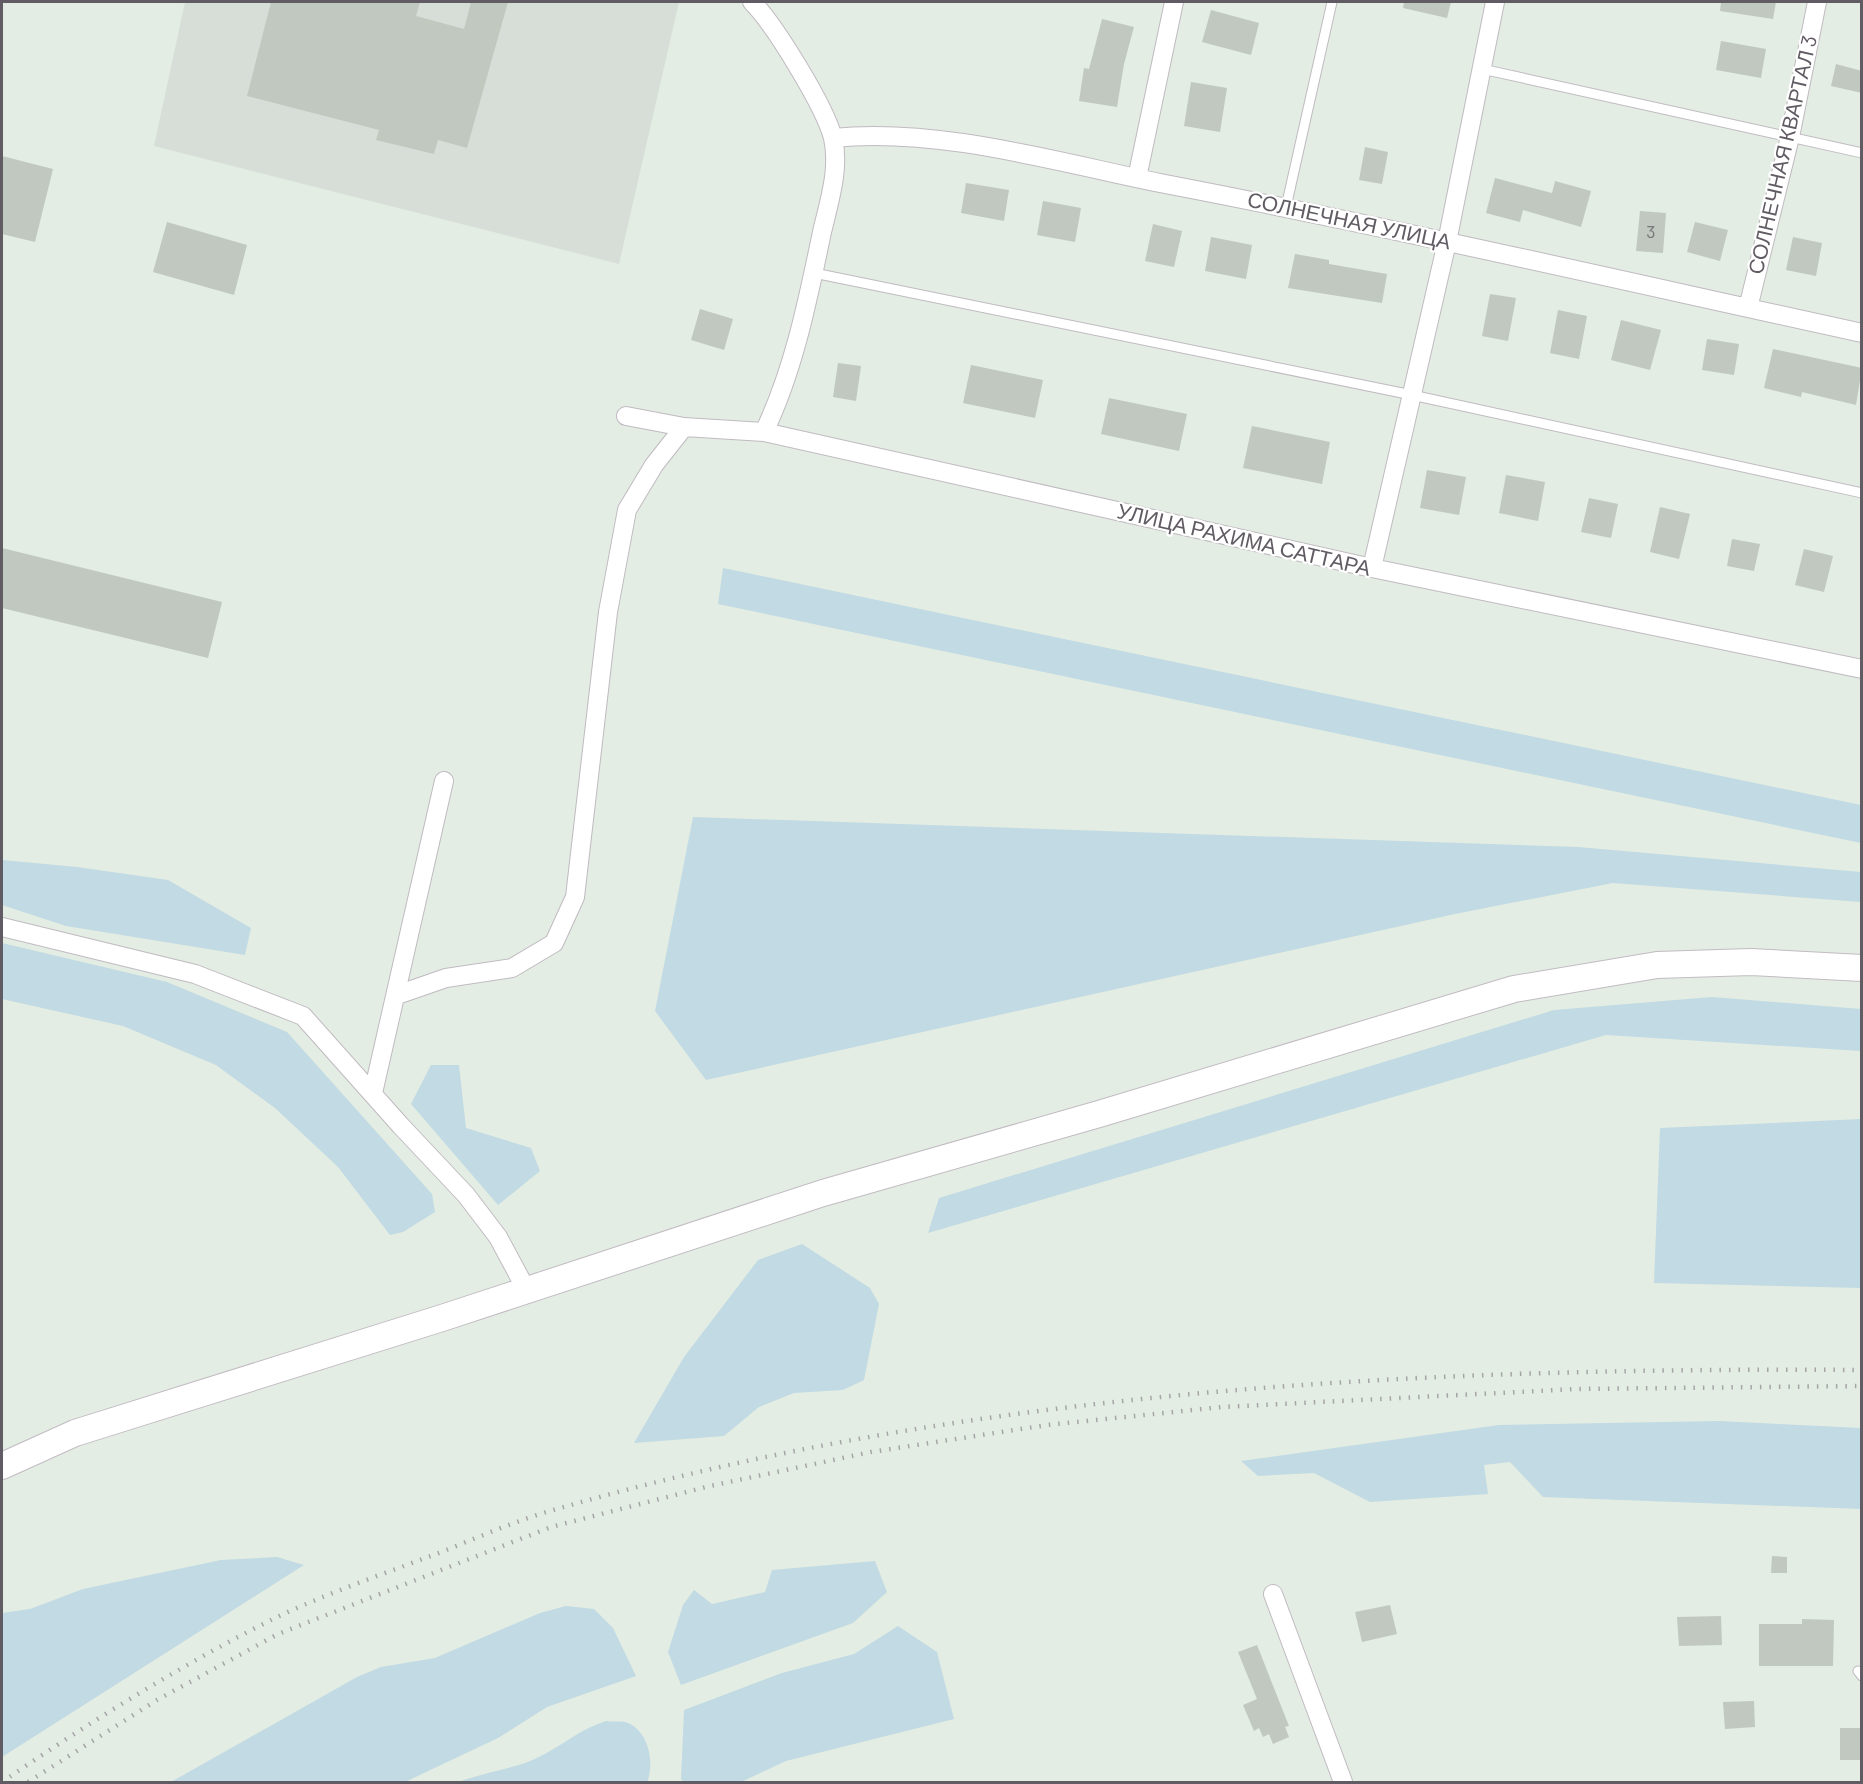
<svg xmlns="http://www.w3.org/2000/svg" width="1863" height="1784" font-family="Barlow,sans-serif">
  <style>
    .industrial { fill: #d7ded7 }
    .green { fill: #c1dae3 }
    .building { fill: #c0c8bf }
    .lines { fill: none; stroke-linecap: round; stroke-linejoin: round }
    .lane-casing { stroke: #c0bac1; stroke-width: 11 }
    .street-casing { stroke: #c0bac1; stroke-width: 20 }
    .secondary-casing { stroke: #c2bbc3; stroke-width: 28 }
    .lane { stroke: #fff; stroke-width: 9 }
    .street { stroke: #fff; stroke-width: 18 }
    .secondary { stroke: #fff; stroke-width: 26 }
    .rail { stroke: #a6a4a7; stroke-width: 4.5; stroke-dasharray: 1.5 8; stroke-linecap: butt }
    .labels { text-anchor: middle; stroke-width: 4.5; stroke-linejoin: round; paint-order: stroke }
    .number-label { font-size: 18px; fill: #79767a }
    .street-label { font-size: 21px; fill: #615b63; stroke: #fff }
  </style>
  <rect width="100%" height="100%" fill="#e3ede3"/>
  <path class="industrial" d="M185,2H679L619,264L154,146Z"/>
  <path class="green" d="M723,568L1861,805V843L718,604Z
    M693,817L1578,847L1861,872V902L1613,883L1455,914L706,1080L655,1011Z
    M2,860L77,867L168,880L251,928L245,955L66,926L2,905Z
    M2,943L167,982L287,1032L432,1194L435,1212L403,1232L390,1235L338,1167L275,1108L216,1065L123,1026L2,999Z
    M1712,997L1861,1009V1051L1606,1035L928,1233L939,1198L1554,1010Z
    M431,1065H459L466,1128L531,1148L540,1171L498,1205L411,1104Z
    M1861,1119V1288L1654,1283L1660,1128Z
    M802,1244L870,1288L879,1304L864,1380L843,1390L794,1393L759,1407L724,1436L634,1443L684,1357L758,1260Z
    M1718,1421L1861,1428V1509L1543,1497L1510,1462L1484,1465L1488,1494L1370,1502L1314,1473L1258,1476L1241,1461L1499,1425Z
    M277,1557L304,1565L2,1757V1613L30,1609L83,1589L221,1560Z
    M875,1561L887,1592L853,1623L681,1685L668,1652L683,1605L694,1590L712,1604L765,1592L772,1570Z
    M566,1606L594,1609L613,1628L636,1676L547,1707L498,1738L405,1782H171L357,1677L381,1667L435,1658L540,1613Z
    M898,1626L937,1652L954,1719L786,1761L741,1782H685L681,1780L684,1710L782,1673L854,1654Z
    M606,1721C612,1722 620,1721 625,1722C649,1729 655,1764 647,1782H458C482,1773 517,1768 537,1758C562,1746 580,1729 606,1721Z"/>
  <path class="building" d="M271,2H420L416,16L464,29L471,2H508L467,148L438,140L434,154L376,140L379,130L247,96Z
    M1404,2H1451L1447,18L1403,8Z
    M1721,2H1776L1773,19L1720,11Z
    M1211,10L1259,23L1251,55L1202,42Z
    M1102,19L1134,27L1124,64L1117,107L1079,101L1084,68L1089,69Z
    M1721,41L1766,49L1761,78L1716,70Z
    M1836,64L1862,71V93L1831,86Z
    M1191,82L1227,88L1220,132L1184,126Z
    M1365,147L1388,152L1382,184L1359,180Z
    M2,156L53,169L35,242L2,234Z
    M1495,178L1552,193L1555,181L1591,191L1581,227L1523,210L1520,222L1486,213Z
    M966,183L1009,190L1004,221L961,213Z
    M1043,201L1081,208L1075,242L1037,235Z
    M1640,211L1666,213L1663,253L1636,251Z
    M167,222L247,245L234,295L153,272Z
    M1695,222L1728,230L1720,261L1687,252Z
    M1153,224L1182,231L1174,267L1145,261Z
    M1211,237L1252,245L1246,279L1205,271Z
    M1793,237L1822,243L1816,276L1786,270Z
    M1295,254L1329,260V264L1387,274L1382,303L1288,288Z
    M1490,294L1516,298L1508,341L1482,336Z
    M700,309L733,319L724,350L691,340Z
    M1558,310L1587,316L1579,359L1550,353Z
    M1621,320L1661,330L1650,370L1611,360Z
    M1707,339L1739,344L1734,375L1702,370Z
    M1773,349L1862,368L1856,405L1802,392L1801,397L1764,388Z
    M838,363L861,366L856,401L833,397Z
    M971,365L1043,380L1035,418L963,403Z
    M1109,398L1187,414L1179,451L1101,434Z
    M1252,426L1330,442L1322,484L1243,468Z
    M1427,470L1466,477L1459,515L1420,508Z
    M1506,475L1545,482L1538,521L1499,513Z
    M1589,498L1618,504L1611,538L1581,532Z
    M1660,507L1690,514L1679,559L1650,552Z
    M1732,539L1760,544L1754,571L1727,566Z
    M2,548L222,602L208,658L2,608Z
    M1804,549L1833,556L1824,592L1795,585Z
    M1772,1556L1787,1557V1573H1771Z
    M1390,1605L1397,1634L1362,1642L1355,1612Z
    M1721,1616L1722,1645L1679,1646L1677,1617Z
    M1802,1619L1834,1620L1833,1666H1759V1624H1802Z
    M1257,1645L1289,1726L1285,1727L1289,1737L1273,1744L1269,1734L1263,1737L1259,1728L1254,1731L1243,1705L1257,1699L1238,1652Z
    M1754,1701L1755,1727L1725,1729L1723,1702Z
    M1840,1728H1862V1760H1840Z"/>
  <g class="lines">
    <defs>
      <path id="lane" d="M1482,69L1862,153
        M1286,207L1332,2
        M814,273L1412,395L1862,493
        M1858,1671L1862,1676"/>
      <path id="street" d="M752,2C775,25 825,107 833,138C840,169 829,202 822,232C808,299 794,370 764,432
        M833,138C937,127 1057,162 1160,183C1395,228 1628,282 1862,333
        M1137,178L1174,2
        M1748,308L1790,137L1817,2
        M626,416L684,427L764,432L1372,568L1862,669
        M1372,568L1447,242L1495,2
        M2,927L195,974L303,1016L401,1126L466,1195L498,1237L527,1291
        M397,995L446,978L512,968L554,943L575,897L608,612L627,510L654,465L684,427
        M373,1093L444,781
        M1273,1594L1343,1782"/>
      <path id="secondary" d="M2,1466L75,1433L442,1318L823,1193L1099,1114L1514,989L1657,965L1751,962L1862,968"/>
    </defs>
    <use href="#lane" class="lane-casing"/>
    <use href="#street" class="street-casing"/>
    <use href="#secondary" class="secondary-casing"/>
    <use href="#lane" class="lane"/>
    <use href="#street" class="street"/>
    <use href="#secondary" class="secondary"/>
    <path class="rail" d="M2,1782C87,1724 176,1668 269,1621C320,1596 377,1576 431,1556C470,1541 509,1523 550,1511C970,1388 1426,1367 1862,1370
      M28,1782L157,1700L278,1634L551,1527L710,1486L871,1452L1047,1425L1222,1407L1577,1389L1862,1386"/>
  </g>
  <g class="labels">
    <g class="number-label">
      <text x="1651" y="238">3</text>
    </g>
    <g class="street-label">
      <text transform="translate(1783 155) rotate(-77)" y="7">СОЛНЕЧНАЯ КВАРТАЛ 3</text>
      <text transform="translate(1349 221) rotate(12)" y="7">СОЛНЕЧНАЯ УЛИЦА</text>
      <text transform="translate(1244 540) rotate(13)" y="7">УЛИЦА РАХИМА САТТАРА</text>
    </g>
  </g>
  <rect width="1863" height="1784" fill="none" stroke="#615b63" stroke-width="6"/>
</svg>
